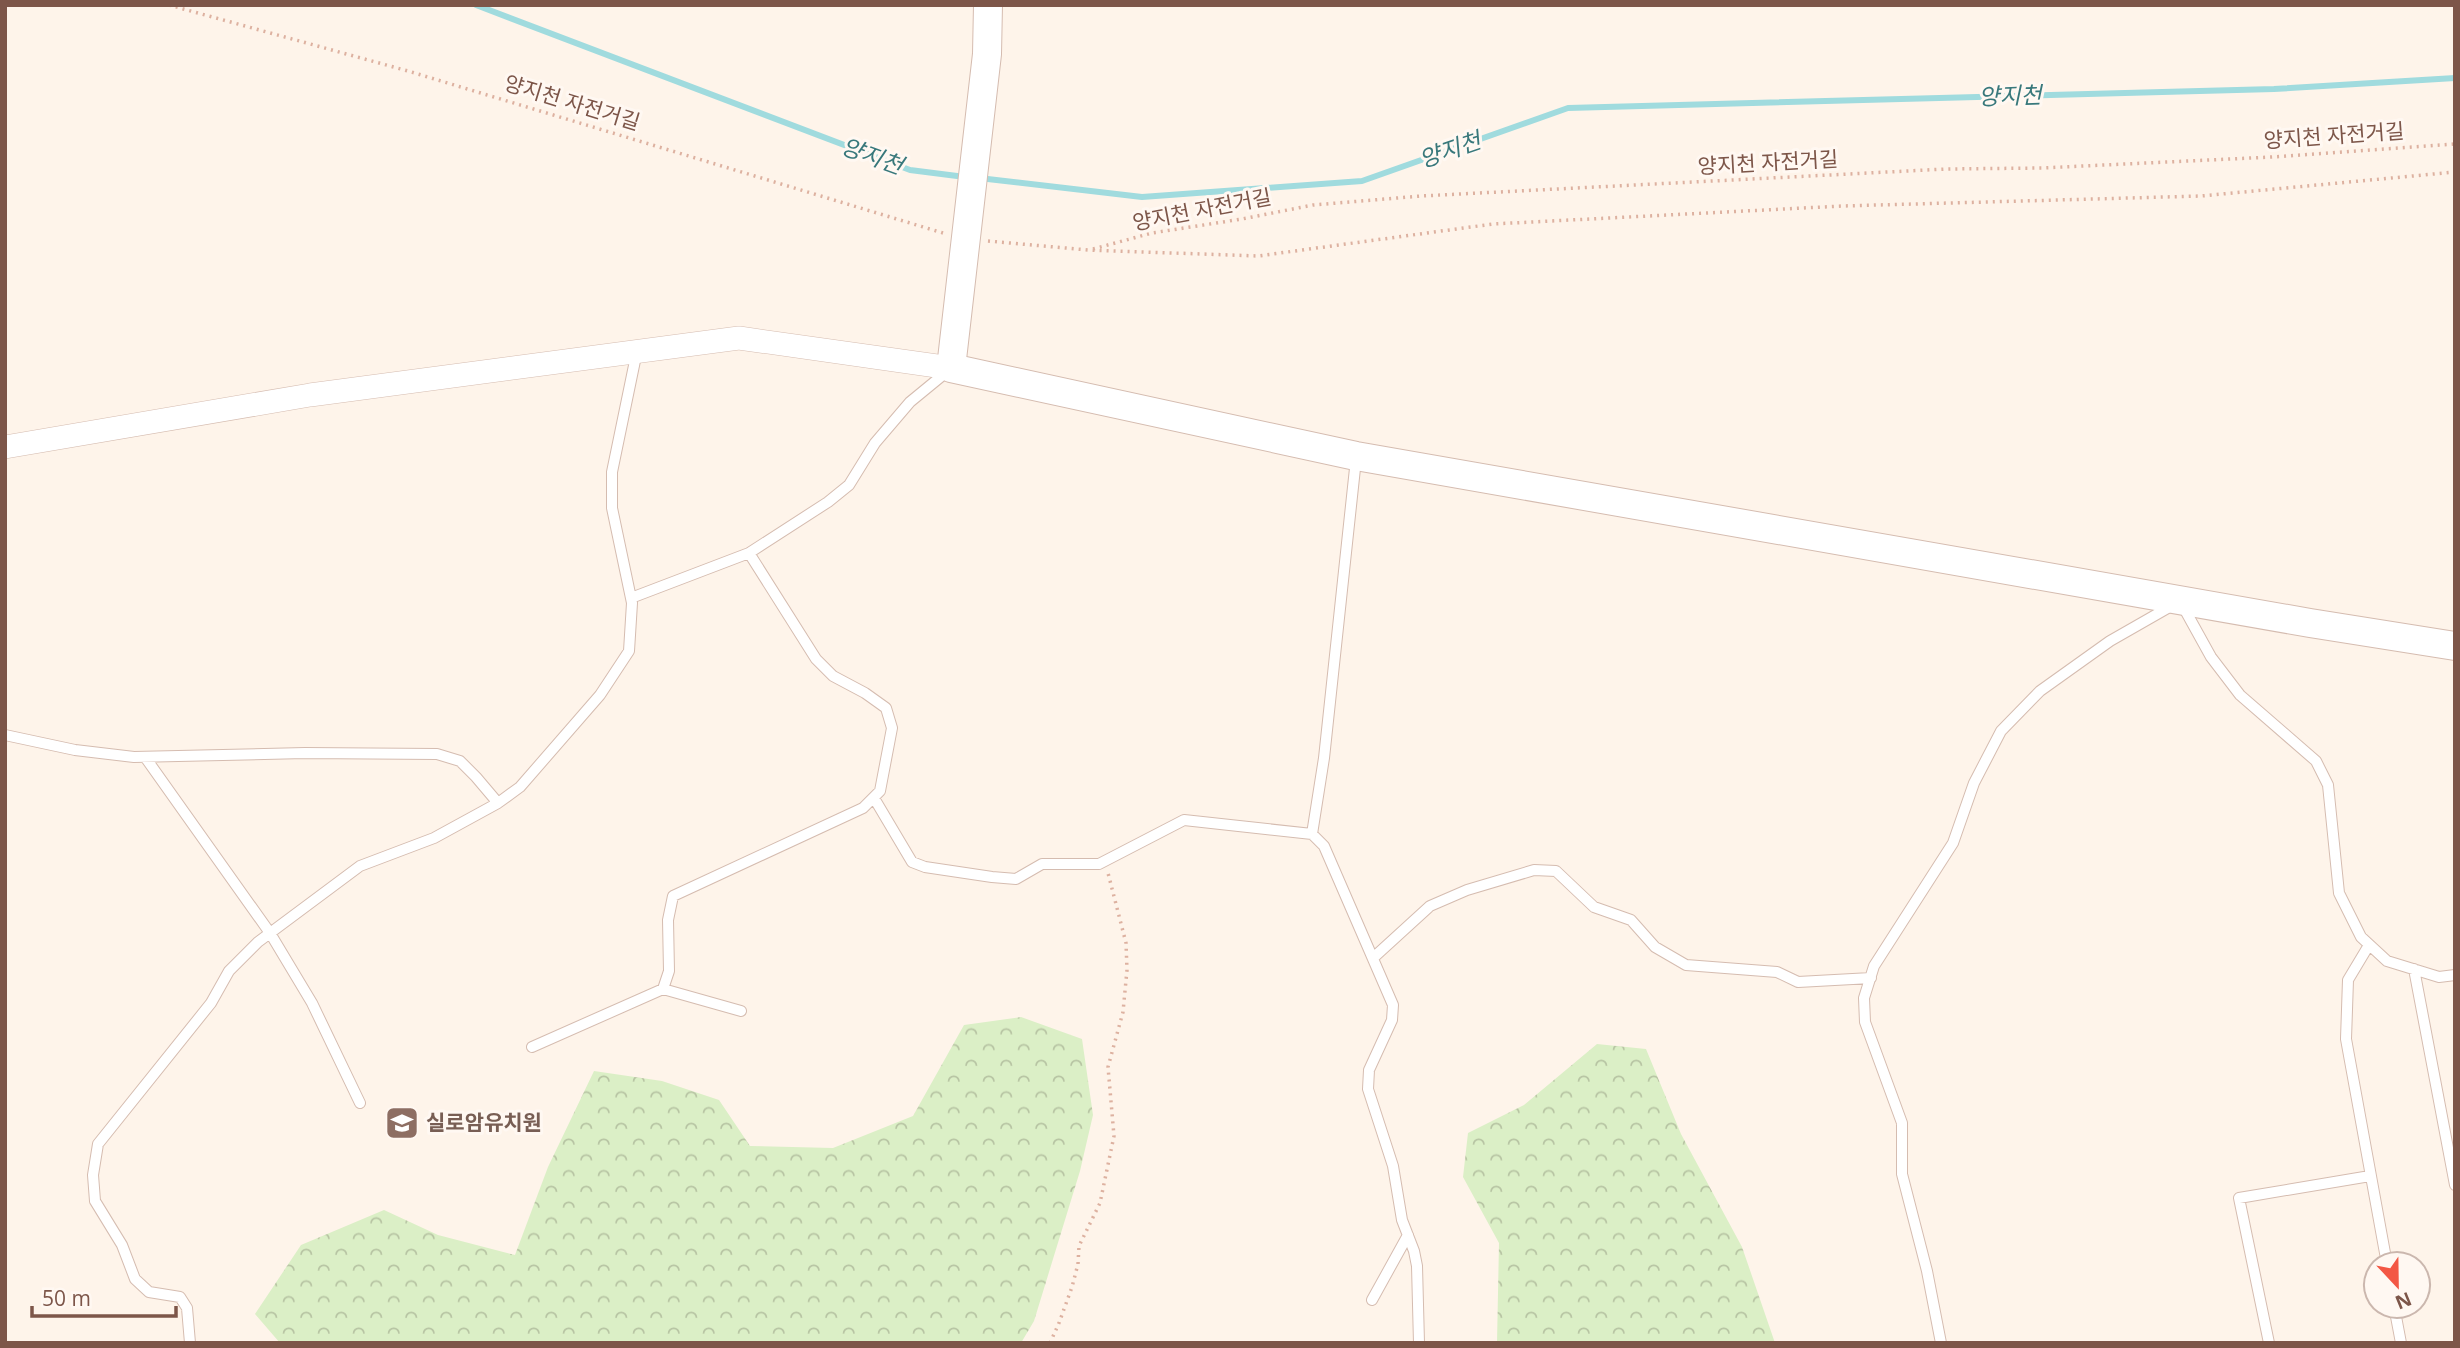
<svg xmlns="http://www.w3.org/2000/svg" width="2460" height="1348" font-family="'Open Sans','Noto Sans KR',sans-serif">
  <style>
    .forest { fill: url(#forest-crowns) }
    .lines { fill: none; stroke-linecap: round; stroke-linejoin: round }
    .stream { stroke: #a0dbde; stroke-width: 6 }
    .service-casing { stroke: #d5bcb0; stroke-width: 12 }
    .minor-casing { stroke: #d5bcb0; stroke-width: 24 }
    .tertiary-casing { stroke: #d5bcb0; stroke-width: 30 }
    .path { stroke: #ddb1a0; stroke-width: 3.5; stroke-dasharray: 2 5; stroke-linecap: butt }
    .service { stroke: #fff; stroke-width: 10 }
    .minor { stroke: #fff; stroke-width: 23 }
    .tertiary { stroke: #fff; stroke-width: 28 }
    .labels { text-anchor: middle; stroke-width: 6; stroke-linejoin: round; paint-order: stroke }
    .street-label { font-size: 21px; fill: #7d5649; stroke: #fff8f2 }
    .education-label { font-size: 21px; font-weight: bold; fill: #785e54; stroke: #fff8f2; text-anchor: start }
    .water-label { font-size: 23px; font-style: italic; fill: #38787b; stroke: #fff8f2 }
  </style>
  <defs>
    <pattern id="forest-crowns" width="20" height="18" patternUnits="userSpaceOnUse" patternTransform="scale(1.75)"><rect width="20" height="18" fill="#dbefc6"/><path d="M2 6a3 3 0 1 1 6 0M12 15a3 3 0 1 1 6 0" fill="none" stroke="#b7c4a3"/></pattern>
  </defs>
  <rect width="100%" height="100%" fill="#fef4ea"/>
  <path class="forest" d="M1021,1017L1082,1039L1093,1115L1080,1171L1034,1321L1021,1343H280L255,1314L301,1245L384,1210L438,1235L515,1255L548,1167L594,1071L662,1081L719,1100L750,1146L833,1148L913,1116L964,1025Z
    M1597,1044L1646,1049L1681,1134L1742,1247L1775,1343H1497L1499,1243L1463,1177L1468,1133L1524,1105Z"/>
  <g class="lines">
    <path class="stream" d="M476,5L910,170L965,177
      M979,178L1142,197L1362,181L1568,108L2274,89L2455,78"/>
    <defs>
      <path id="service" d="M631,598L749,553L828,502L849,485L875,443L910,402L949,370
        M5,735L75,750L134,757L305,753L437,754L460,761L476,777L498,803
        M145,757L270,933L312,1003L360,1103
        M874,798L912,862L925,867L992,877L1016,879L1042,864H1099L1184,820L1312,834L1324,846L1393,1005L1392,1020L1369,1070L1368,1089L1393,1166L1402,1220L1414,1251L1417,1266L1419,1343
        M1312,834L1324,758L1356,459
        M2369,945L2348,980L2346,1039L2387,1264
        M1373,958L1430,906L1467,890L1534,870L1556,871L1594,907L1631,920L1655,947L1686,965L1777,972L1798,982L1871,978
        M2414,969L2455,1185
        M663,989L741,1011
        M532,1047L663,989L669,971L668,920L673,896L863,808L880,791L892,728L886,708L865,693L833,676L816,659L749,553
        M1372,1300L1408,1235
        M2394,1306L2401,1343
        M190,1343L187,1308L180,1297L149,1292L135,1279L122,1245L95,1201L93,1175L98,1144L211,1003L229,971L258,942L360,866L434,838L498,803L520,787L600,695L629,651L632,603L612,508V472L637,351
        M1941,1343L1927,1271L1902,1174V1123L1865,1022L1864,998L1874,966L1953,843L1974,783L2001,731L2040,691L2110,641L2180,601L2211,657L2240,695L2316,761L2328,785L2339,893L2361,937L2387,961L2439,977L2455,975
        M2269,1343L2239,1198L2370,1176"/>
      <path id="minor" d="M5,447L310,395L739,338L951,368"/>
      <path id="tertiary" d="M988,5L987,54L951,368L1356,456L2310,623L2455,646"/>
    </defs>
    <use href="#service" class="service-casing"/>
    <use href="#minor" class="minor-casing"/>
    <use href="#tertiary" class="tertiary-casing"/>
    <path class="path" d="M169,5L408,71L943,233
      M988,241L1088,250L1258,256L1493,224L1842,206L2201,196L2455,172
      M1093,249L1152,233L1242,219L1313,205L1421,196L1946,169L2042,168L2272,157L2455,144
      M1050,1343L1059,1323L1072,1287L1078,1264L1079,1246L1100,1203L1114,1136L1108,1067L1123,1012L1127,970L1126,943L1108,873"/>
    <use href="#service" class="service"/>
    <use href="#minor" class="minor"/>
    <use href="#tertiary" class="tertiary"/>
  </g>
  <defs>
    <symbol id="school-square" viewBox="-11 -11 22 22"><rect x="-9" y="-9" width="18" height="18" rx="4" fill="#8d6e63" stroke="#fff8f2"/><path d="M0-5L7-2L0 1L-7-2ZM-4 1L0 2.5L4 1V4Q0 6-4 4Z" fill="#fff"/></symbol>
  </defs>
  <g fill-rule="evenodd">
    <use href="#school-square" x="383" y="1104" width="38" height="38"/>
  </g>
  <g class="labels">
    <g class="street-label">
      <text transform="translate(572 103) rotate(17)" y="7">양지천 자전거길</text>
      <text transform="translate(2334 136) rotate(-4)" y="7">양지천 자전거길</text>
      <text transform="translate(1768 163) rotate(-3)" y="7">양지천 자전거길</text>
      <text transform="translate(1202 210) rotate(-11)" y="7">양지천 자전거길</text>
    </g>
    <g class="education-label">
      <text x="426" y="1130">실로암유치원</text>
    </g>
    <g class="water-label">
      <text transform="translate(2010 96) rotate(-2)" y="8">양지천</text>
      <text transform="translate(1450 150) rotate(-19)" y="8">양지천</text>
      <text transform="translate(872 156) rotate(20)" y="8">양지천</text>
    </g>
  </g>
  <rect width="2460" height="1348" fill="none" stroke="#7d5649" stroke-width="14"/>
  <g transform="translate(2397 1285) rotate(158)"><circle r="33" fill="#fff8f2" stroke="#cbb7ae" stroke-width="2"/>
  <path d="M0-5L12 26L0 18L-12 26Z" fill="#f35744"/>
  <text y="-10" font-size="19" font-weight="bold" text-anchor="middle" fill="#7d5649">N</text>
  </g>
  <path d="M32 1306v10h144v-10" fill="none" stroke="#7d5649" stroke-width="3.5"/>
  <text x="42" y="1306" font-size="21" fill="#7d5649" stroke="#fff8f2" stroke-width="5" paint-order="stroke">50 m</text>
</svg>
